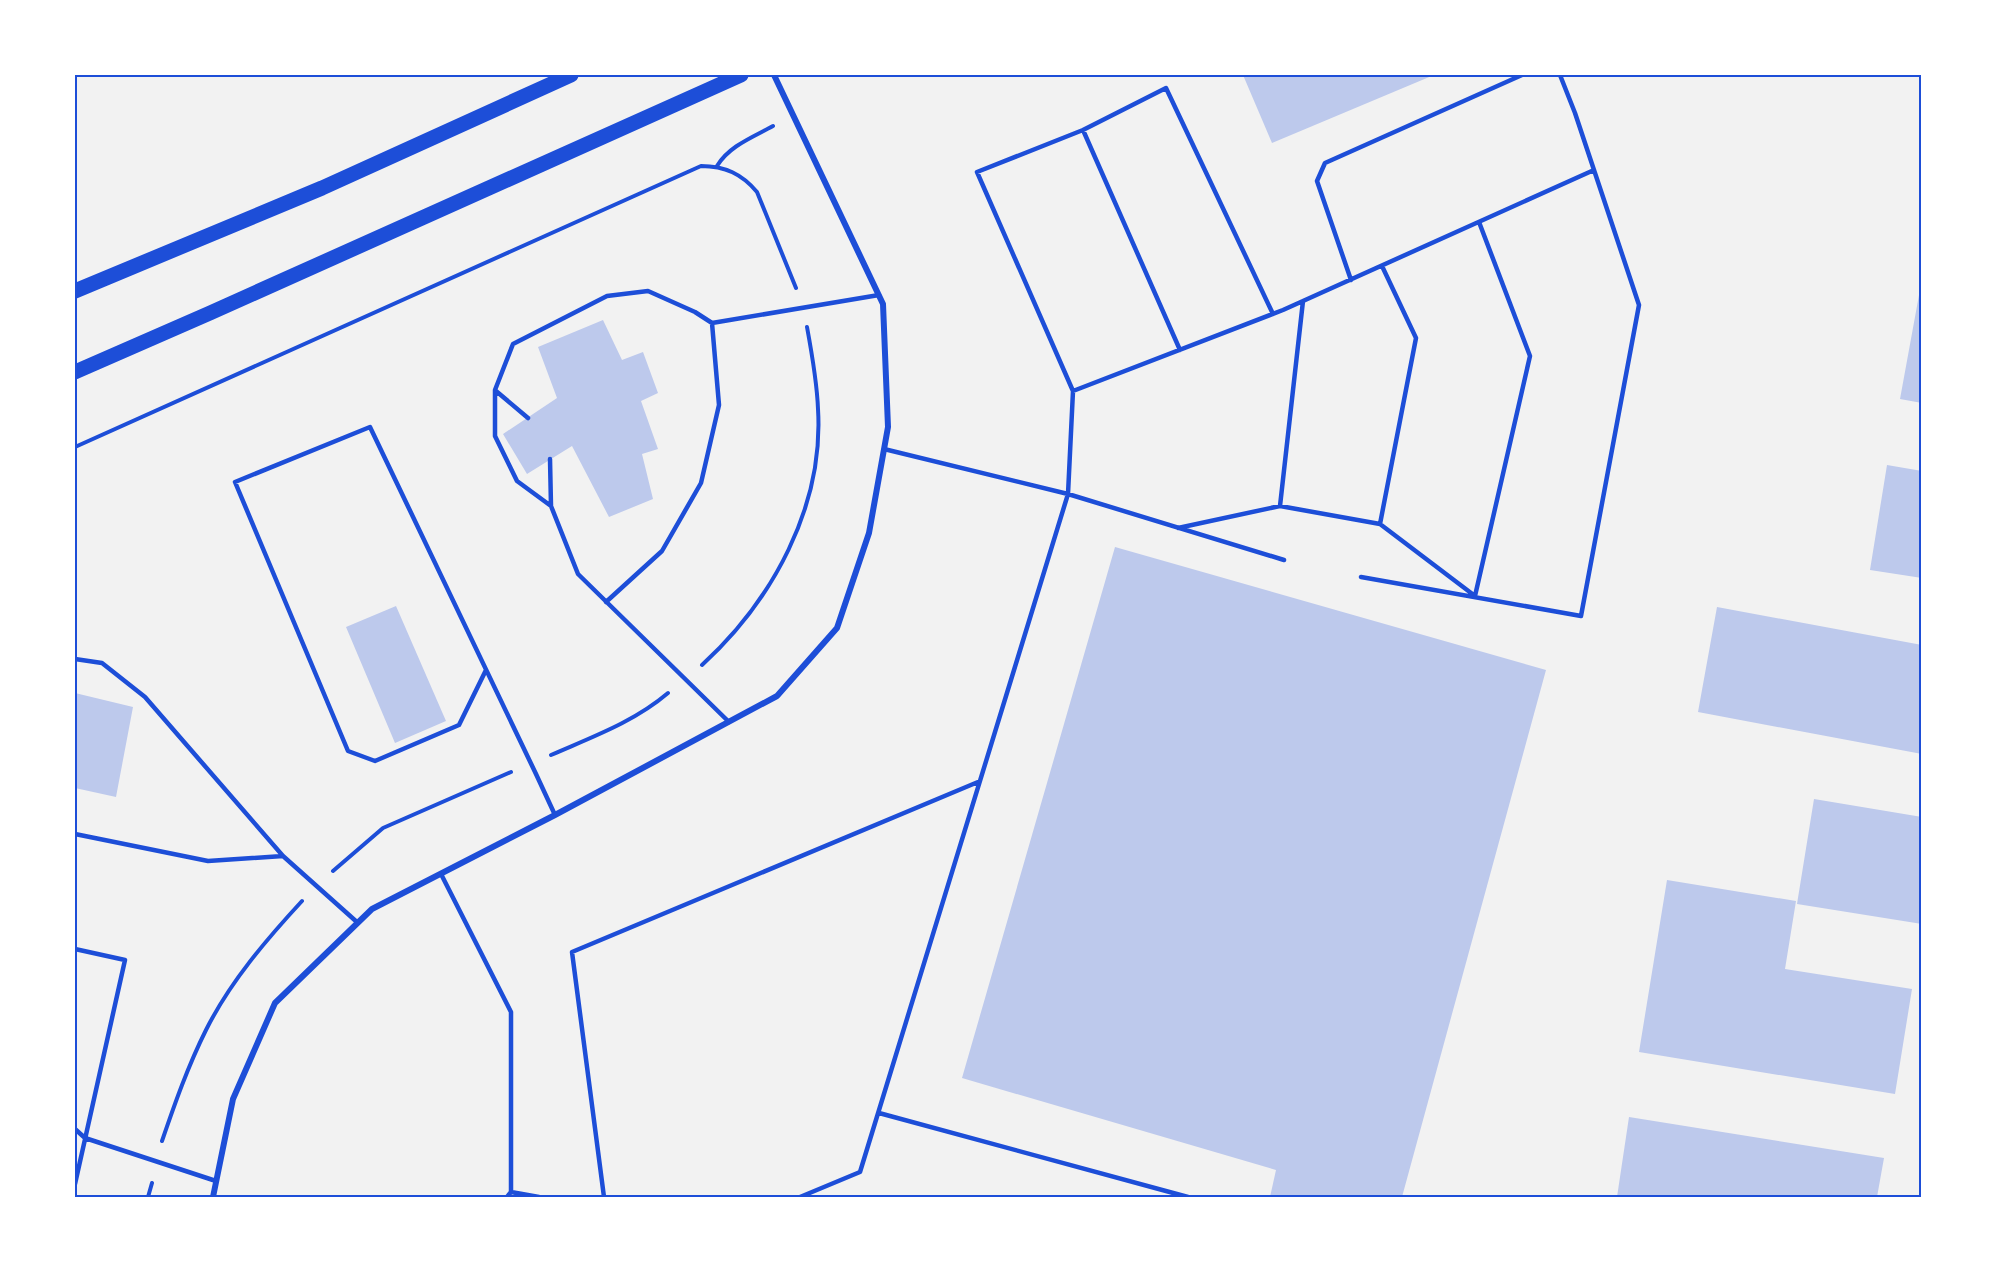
<svg xmlns="http://www.w3.org/2000/svg" width="1997" height="1272" font-family="'Golos Text',sans-serif">
  <style>
    .building { fill: #bdc9ec }
    .lines { fill: none; stroke-linecap: round; stroke-linejoin: round }
    .path { stroke: #1d4ed8; stroke-width: 4 }
    .service { stroke: #1d4ed8; stroke-width: 4.5 }
    .minor { stroke: #1d4ed8; stroke-width: 6 }
    .primary { stroke: #1d4ed8; stroke-width: 15 }
    .neatline { fill: none; stroke: #1d4ed8; stroke-width: 2 }
  </style>
  <rect width="100%" height="100%" fill="#f2f2f2"/>
  <path class="building" d="M1243,75H1434L1272,143Z
    M1919,295L1922,296V403L1900,399Z
    M603,320L622,360L643,352L658,393L641,401L658,449L642,454L653,499L609,517L572,446L527,474L503,434L557,398L538,347Z
    M1887,465L1922,471V578L1870,570Z
    M1115,547L1546,670L1402,1197H1270L1276,1170L962,1078Z
    M396,606L446,721L395,743L346,627Z
    M1717,607L1922,645V754L1698,712Z
    M75,693L133,707L116,797L75,788Z
    M1814,799L1922,817V924L1797,904Z
    M1667,880L1796,901L1785,969L1912,989L1895,1094L1639,1052Z
    M1629,1117L1884,1158L1877,1197H1617Z"/>
  <g class="lines">
    <path class="path" d="M717,166C729,146 753,137 773,126
      M75,447L701,166C725,166 742,174 757,192L796,288
      M702,665C772,601 824,507 818,409C817,382 812,354 807,327
      M551,755C592,737 634,722 668,693
      M333,871L383,828L511,772
      M162,1141C175,1103 188,1066 206,1030C230,982 266,940 302,901
      M148,1197L152,1183"/>
    <path class="service" d="M1083,130L1180,350
      M1351,280L1317,181L1325,163L1522,75
      M496,391L528,418
      M1073,391L1283,310L1594,170
      M884,449L1068,494L1284,560
      M550,459L551,506
      M1280,506L1303,301
      M1380,524L1416,338L1382,266
      M1178,528L1280,506L1380,524L1475,596L1530,356L1479,222
      M1361,577L1581,616L1639,305L1575,113L1560,75
      M606,602L662,551L701,483L719,405L712,323
      M75,659L102,663L145,697L283,856L358,923
      M486,670L459,725L375,761L348,751L235,482L370,427L536,774L555,815
      M729,722L578,574L551,506L517,481L495,436V390L513,344L607,296L648,291L695,312L712,323L879,295
      M75,834L208,861L283,856
      M441,874L511,1012V1192L507,1197
      M75,949L125,960L75,1184
      M879,1113L1188,1197
      M75,1129L85,1138L216,1181
      M511,1192L539,1197
      M604,1197L572,952L978,782
      M800,1197L860,1172L1068,494L1073,391L977,172L1083,130L1166,88L1273,314"/>
    <path class="minor" d="M213,1197L233,1099L275,1003L372,909L555,815L777,696L837,628L869,533L888,427L883,304L774,75"/>
    <path class="primary" d="M75,291L322,188L571,75
      M75,372L210,313L741,75"/>
  </g>
  <rect width="1997" height="1272" fill="none" stroke="#ffffff" stroke-width="153"/>
  <rect x="76" y="76" width="1844" height="1120" class="neatline"/>
</svg>
